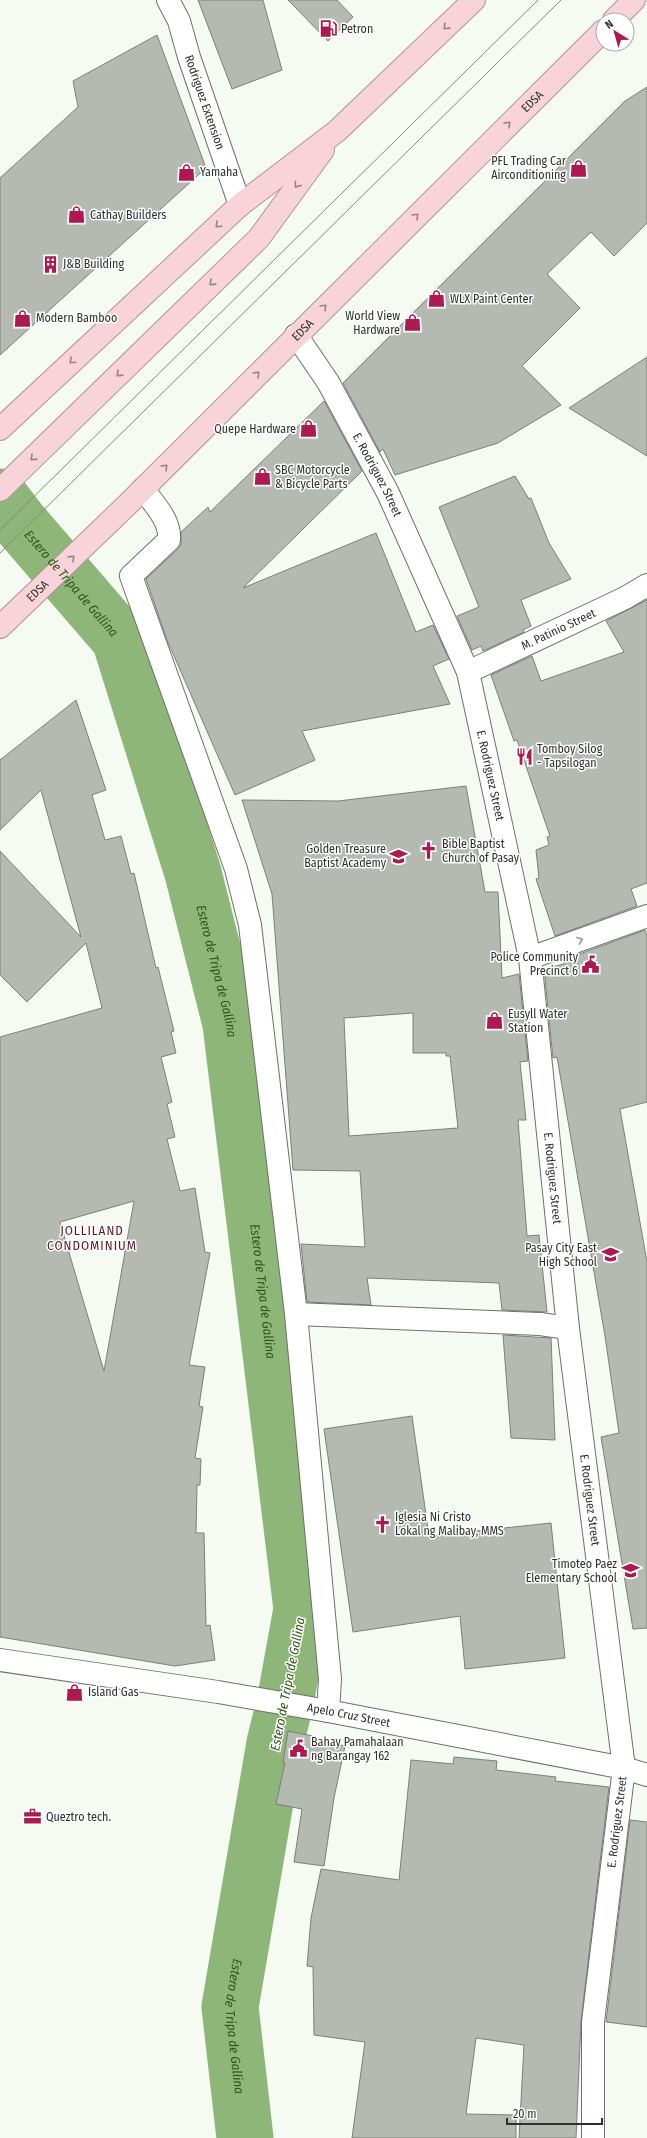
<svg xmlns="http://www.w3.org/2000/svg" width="647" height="2138" font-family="'Fira Sans Condensed',sans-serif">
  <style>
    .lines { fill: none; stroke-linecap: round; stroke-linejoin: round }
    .river { stroke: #8db678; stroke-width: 57 }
    .building { fill: #b4bab2; stroke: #7b8179; fill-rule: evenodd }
    .minor-casing { stroke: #6c7169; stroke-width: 24 }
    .tertiary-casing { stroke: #6c7169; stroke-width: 24 }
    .trunk-casing { stroke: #b19397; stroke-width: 24 }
    .minor { stroke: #fff; stroke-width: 22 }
    .tertiary { stroke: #fff; stroke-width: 22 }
    .trunk { stroke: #f8d3da; stroke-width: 22 }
    .tram { stroke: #858883; stroke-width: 1 }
    .oneway { stroke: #948284 }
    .oneway2 { stroke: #979896 }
    .labels { text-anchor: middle; stroke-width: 3; stroke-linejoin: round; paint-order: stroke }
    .poi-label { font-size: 12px; fill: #2f312e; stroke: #fff; text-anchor: start }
    .street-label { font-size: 12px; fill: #2f312e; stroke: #fff }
    .water-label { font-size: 13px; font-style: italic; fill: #2f5516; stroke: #fff }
    .neighbourhood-label { font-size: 13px; letter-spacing: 1px; fill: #5e192d; stroke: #fff }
  </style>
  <rect width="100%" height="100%" fill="#f5fbf2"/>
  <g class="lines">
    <path class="river" id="s1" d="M0,497L19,522L120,639L193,873L231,1024L302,1609L285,1703L275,1743L230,2007L245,2138"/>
  </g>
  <path class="building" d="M198,0H263L282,70L232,89Z
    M288,0H337L353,17L328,41Z
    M157,35L206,168L0,355V178L78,107L73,81Z
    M647,87V223L614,256L591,232L547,274L580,308L522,366L561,405L498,443L395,475L383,449L380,452L343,383L625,101Z
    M647,357V456L569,408Z
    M324,401L362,471L243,588L376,533L416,632L433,625L449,659L433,666L450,704L302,731L315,760L235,795L167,640L146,579L178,549L181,545V532L208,507L210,512Z
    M515,476L529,499L531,498L549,543L571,579L521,600L531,626L523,630L524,632L483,651L481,646L472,650L457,616L479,607L439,507Z
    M647,600V883L631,889L637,906L555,936L536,879L539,878L536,850L549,845L547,837L550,836L517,740L514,741L491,675L532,656L541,681L624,652L606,621Z
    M76,700L106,790L92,795L105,840L121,836L131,874L134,873L156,968L158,967L174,1031L171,1032L176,1053L161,1057L172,1102L167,1104L175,1137L167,1139L180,1191L195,1188L205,1252L210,1253L189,1365L205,1367L199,1406L203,1407L195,1458L201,1459L200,1485H197L196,1533H204L206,1626L210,1625L215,1660L175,1666L0,1637V1037L102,1008L86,943L27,1002L0,975V851L81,937L41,790L0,830V760ZM134,1201L104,1371L60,1222Z
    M466,786L485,892H498L502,978L519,974L528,1061L520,1062L526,1120H518L527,1236L539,1235L547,1312L502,1310L499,1283L367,1278L371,1305L307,1302L301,1244L365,1247L360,1171L293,1170L272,894L242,800L338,801ZM413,1013V1053H446V1056H450L458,1128L349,1136L344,1018Z
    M645,930L647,936V1102L620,1109L647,1262V1628L633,1629L601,1437L619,1433L605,1336L557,1057L553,1058L544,969L564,964L563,960Z
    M503,1335L551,1338L555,1440L511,1438Z
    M412,1416L429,1536L551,1523L565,1658L465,1669L460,1616L353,1632L324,1429Z
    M288,1731L313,1736L312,1739L345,1746L334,1798L324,1866L294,1862L302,1809L276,1804L285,1763H283Z
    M454,1757L497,1761L496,1770L556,1777L555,1781L609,1787L581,2021L576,2138H519L524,2045L476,2038L466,2114L516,2115V2138H352L365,2042L314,2035L313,1967L307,1966L311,1918L321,1869L399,1880L411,1760L453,1764Z
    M630,1820L647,1822V2027L606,2022Z"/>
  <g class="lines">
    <defs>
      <g id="minor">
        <path id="s2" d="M168,0L179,21L189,57L240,205"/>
        <path id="s3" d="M296,335L328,382L388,493L468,672L530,958L568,1328L624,1768L593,2022V2138"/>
        <path d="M143,489C154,504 171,521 169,540L131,576L236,869L250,925L296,1314L330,1679L328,1711"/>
        <path id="s4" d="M468,672L625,598L647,585"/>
        <path d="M530,958L647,916"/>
        <path d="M296,1314L540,1324L568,1328"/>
      </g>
      <g id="tertiary">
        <path id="s5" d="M0,1660L218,1692L328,1711L624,1768L647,1775"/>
      </g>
      <g id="trunk">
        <path d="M614,20L634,0"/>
        <path d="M0,429L240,205L337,131L474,0"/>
        <path d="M0,490L259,238L323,150"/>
        <path id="s6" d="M0,627L128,504L603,31"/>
      </g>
    </defs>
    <use href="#minor" class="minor-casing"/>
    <use href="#tertiary" class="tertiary-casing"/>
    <use href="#trunk" class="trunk-casing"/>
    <use href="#minor" class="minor"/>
    <use href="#tertiary" class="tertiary"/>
    <use href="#trunk" class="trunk"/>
    <path class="tram" d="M0,530L538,0
      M0,553L561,0"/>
  </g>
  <defs><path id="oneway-chevron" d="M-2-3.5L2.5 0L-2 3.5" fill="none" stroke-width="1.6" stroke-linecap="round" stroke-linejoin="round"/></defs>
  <g class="oneway">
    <use href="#oneway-chevron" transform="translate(446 27) rotate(136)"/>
    <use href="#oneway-chevron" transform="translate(508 124) rotate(-45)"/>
    <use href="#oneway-chevron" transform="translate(297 185) rotate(126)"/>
    <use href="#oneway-chevron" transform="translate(416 216) rotate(-45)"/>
    <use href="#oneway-chevron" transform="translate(218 225) rotate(137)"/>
    <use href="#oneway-chevron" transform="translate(212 283) rotate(136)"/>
    <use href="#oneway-chevron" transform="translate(324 307) rotate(-45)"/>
    <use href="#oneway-chevron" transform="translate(72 361) rotate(137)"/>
    <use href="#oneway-chevron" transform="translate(119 374) rotate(136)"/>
    <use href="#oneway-chevron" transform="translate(257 374) rotate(-45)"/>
    <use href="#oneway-chevron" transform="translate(33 458) rotate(136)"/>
    <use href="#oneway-chevron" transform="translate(165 467) rotate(-45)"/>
    <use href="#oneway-chevron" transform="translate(72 558) rotate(-44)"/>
  </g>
  <use class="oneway2" href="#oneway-chevron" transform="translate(580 940) rotate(-20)"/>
  <defs>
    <symbol id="fuel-bare" viewBox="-9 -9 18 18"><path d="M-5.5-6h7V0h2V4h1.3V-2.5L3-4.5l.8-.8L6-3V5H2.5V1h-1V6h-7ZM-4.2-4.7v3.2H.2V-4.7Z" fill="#ac1a4f" stroke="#fff" stroke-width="2.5" paint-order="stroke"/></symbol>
    <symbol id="shop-bare" viewBox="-9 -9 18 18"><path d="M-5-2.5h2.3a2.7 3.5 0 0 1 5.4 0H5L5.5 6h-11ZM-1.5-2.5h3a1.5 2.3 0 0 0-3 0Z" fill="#ac1a4f" stroke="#fff" stroke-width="2.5" paint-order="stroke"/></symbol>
    <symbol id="building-bare" viewBox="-9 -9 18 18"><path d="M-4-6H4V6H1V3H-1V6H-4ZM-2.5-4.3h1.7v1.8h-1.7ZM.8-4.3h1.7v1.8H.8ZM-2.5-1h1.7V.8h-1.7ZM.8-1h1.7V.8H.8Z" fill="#ac1a4f" stroke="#fff" stroke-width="2.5" paint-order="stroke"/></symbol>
    <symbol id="restaurant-bare" viewBox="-9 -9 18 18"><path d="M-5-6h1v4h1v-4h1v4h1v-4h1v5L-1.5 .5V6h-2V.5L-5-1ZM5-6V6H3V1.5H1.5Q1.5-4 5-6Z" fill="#ac1a4f" stroke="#fff" stroke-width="2.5" paint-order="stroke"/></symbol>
    <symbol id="church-bare" viewBox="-9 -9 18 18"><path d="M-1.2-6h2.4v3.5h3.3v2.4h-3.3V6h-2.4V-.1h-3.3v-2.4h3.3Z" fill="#ac1a4f" stroke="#fff" stroke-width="2.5" paint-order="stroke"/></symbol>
    <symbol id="school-bare" viewBox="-9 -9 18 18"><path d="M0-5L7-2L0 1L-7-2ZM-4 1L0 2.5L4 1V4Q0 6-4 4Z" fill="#ac1a4f" stroke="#fff" stroke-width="2.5" paint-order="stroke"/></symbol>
    <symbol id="civic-bare" viewBox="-9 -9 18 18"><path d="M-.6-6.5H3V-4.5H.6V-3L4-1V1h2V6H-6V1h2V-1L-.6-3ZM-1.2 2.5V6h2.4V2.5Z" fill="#ac1a4f" stroke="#fff" stroke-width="2.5" paint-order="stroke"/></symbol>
    <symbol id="office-bare" viewBox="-9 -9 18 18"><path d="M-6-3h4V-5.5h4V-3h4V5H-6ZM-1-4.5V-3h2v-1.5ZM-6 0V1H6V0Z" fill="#ac1a4f" stroke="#fff" stroke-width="2.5" paint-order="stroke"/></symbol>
  </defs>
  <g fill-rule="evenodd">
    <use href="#fuel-bare" x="316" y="16" width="25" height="25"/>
    <use href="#shop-bare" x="566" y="156" width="25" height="25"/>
    <use href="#shop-bare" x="174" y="160" width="25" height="25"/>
    <use href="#shop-bare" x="64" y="202" width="25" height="25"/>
    <use href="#building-bare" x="38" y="252" width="25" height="25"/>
    <use href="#shop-bare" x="424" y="286" width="25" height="25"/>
    <use href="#shop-bare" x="10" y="306" width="25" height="25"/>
    <use href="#shop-bare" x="400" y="310" width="25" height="25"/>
    <use href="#shop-bare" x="296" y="416" width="25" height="25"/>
    <use href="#shop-bare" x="250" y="464" width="25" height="25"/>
    <use href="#restaurant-bare" x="512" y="744" width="25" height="25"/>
    <use href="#church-bare" x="416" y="838" width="25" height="25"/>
    <use href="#school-bare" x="386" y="844" width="25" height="25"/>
    <use href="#civic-bare" x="578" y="952" width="25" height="25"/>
    <use href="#shop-bare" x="482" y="1008" width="25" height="25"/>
    <use href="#school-bare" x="598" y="1242" width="25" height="25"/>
    <use href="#church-bare" x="370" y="1512" width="25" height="25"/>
    <use href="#school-bare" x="618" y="1558" width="25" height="25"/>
    <use href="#shop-bare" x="62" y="1680" width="25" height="25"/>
    <use href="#civic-bare" x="286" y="1736" width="25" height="25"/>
    <use href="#office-bare" x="20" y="1804" width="25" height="25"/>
  </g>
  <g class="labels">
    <g class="poi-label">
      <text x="341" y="33">Petron</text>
      <text x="566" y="165" text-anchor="end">PFL Trading Car<tspan x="566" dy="14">Airconditioning</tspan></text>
      <text x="200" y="176">Yamaha</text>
      <text x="90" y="219">Cathay Builders</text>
      <text x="63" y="268">J&amp;B Building</text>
      <text x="450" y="303">WLX Paint Center</text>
      <text x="400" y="320" text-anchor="end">World View<tspan x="400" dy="14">Hardware</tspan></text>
      <text x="36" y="322">Modern Bamboo</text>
      <text x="296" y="433" text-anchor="end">Quepe Hardware</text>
      <text x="275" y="474">SBC Motorcycle<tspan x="275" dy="14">&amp; Bicycle Parts</tspan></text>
      <text x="537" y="753">Tomboy Silog<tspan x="537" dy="14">- Tapsilogan</tspan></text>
      <text x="442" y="848">Bible Baptist<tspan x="442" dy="14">Church of Pasay</tspan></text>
      <text x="386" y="853" text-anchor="end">Golden Treasure<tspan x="386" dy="14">Baptist Academy</tspan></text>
      <text x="578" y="961" text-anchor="end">Police Community<tspan x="578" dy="14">Precinct 6</tspan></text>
      <text x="508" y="1018">Eusyll Water<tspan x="508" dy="14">Station</tspan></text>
      <text x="597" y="1252" text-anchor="end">Pasay City East<tspan x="597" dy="14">High School</tspan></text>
      <text x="395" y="1521">Iglesia Ni Cristo<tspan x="395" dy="14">Lokal ng Malibay, MMS</tspan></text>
      <text x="617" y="1568" text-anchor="end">Timoteo Paez<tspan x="617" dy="14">Elementary School</tspan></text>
      <text x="88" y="1696">Island Gas</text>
      <text x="311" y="1746">Bahay Pamahalaan<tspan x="311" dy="14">ng Barangay 162</tspan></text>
      <text x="46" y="1821">Queztro tech.</text>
    </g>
    <g class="street-label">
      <text dy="4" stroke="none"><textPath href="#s6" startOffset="748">EDSA</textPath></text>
      <text dy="4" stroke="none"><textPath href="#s2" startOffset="109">Rodriguez Extension</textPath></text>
      <text dy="4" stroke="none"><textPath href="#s6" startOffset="424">EDSA</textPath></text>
      <text dy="4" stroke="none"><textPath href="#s3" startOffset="162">E. Rodriguez Street</textPath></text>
      <text dy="4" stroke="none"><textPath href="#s6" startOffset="52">EDSA</textPath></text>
      <text dy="4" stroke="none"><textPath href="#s4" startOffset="100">M. Patinio Street</textPath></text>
      <text dy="4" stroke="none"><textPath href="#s3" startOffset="485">E. Rodriguez Street</textPath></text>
      <text dy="4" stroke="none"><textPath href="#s3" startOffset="893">E. Rodriguez Street</textPath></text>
      <text dy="4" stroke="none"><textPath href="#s3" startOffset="1217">E. Rodriguez Street</textPath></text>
      <text dy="4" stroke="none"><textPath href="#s5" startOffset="353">Apelo Cruz Street</textPath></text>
      <text transform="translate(617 1822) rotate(-83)" y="4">E. Rodriguez Street</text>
    </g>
    <g class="water-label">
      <text dy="5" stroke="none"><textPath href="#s1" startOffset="112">Estero de Tripa de Gallina</textPath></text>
      <text dy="5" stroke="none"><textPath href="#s1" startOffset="532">Estero de Tripa de Gallina</textPath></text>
      <text dy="5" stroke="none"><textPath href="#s1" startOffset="856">Estero de Tripa de Gallina</textPath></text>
      <text transform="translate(287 1684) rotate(-79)" y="5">Estero de Tripa de Gallina</text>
      <text dy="5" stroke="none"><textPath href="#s1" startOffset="1600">Estero de Tripa de Gallina</textPath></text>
    </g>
    <g class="neighbourhood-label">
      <text x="92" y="1235">JOLLILAND<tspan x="92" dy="15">CONDOMINIUM</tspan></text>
    </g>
  </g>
  <g transform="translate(615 32) rotate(323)"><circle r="19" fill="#ffffff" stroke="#acadab"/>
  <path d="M0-3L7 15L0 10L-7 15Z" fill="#ac1a4f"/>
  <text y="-6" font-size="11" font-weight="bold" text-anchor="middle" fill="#2f312e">N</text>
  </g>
  <path d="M507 2118v6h95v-6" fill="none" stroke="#2f312e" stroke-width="2"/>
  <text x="513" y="2118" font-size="12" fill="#2f312e" stroke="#ffffff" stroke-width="3" paint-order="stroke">20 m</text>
</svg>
